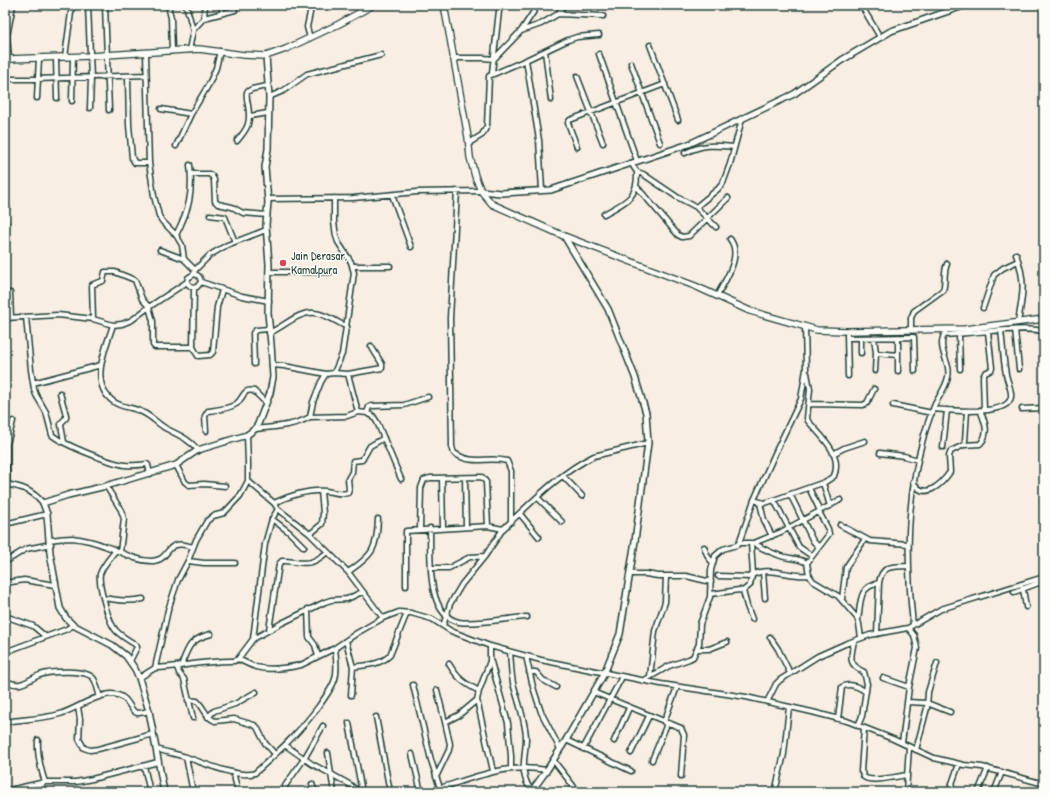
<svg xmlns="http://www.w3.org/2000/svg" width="1049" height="797" font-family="'Patrick Hand',sans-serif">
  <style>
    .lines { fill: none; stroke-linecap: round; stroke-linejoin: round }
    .minor-casing { stroke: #1f3d34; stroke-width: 7 }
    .tertiary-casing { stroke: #1f3d34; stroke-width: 8 }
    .secondary-casing { stroke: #1f3d34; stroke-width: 8 }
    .minor { stroke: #fdfcf7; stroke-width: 4 }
    .tertiary { stroke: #fdfcf7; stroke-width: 5 }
    .secondary { stroke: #fdfcf7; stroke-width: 5.5 }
    .poi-dot { fill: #d1495b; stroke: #fdfcf7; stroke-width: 1.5 }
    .labels { text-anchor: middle; stroke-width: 3; stroke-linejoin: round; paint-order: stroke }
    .poi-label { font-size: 12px; fill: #1f3d34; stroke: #fdfcf7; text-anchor: start }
  </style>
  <rect width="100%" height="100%" fill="#f8eee4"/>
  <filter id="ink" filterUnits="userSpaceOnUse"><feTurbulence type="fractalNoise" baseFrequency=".025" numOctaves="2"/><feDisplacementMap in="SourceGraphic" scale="8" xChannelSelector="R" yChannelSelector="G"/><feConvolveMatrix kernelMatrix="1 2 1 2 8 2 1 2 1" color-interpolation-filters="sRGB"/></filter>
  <g filter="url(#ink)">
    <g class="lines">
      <defs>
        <path id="minor" d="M88,5L91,78L90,108
          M105,5L109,110
          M168,5L171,18L172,51
          M186,5L193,30L189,50
          M222,5V13
          M309,5L310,13L307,27L310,38
          M861,5L880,37
          M558,14L564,5
          M204,18L205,5
          M193,30L204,18L235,10
          M521,31L541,24L558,14L603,16
          M5,35L7,36L9,59
          M7,36L13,5
          M650,45L678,120
          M545,51L551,100
          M146,53L149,163L154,196L159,216L162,221L176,235L182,245L184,259L195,270
          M599,54L637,161
          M65,57L72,5
          M56,58L57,98
          M454,58H484L494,59L521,31L538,5
          M526,60L539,140L542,190
          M631,63L660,143
          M492,73L499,11
          M577,76L603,143
          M128,77L129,125L132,158L135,163H149
          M5,79H37L146,75
          M269,97L283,91L307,74L381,55
          M37,98L39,58
          M72,101L73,57
          M161,109L191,114
          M250,116L268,113
          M237,141C248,128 251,123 248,105C247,100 246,96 247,92L252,89L267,86
          M469,143L482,135L487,126L489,76L526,60L568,40L577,37L599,35
          M176,146L191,114L209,84L216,68L220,51
          M577,147L568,123L570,120L665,84
          M685,153C703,144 714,145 734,147
          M631,163L637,172L643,174L677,197L696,207
          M191,174H209L212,176L214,180L215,201L218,204L232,207L243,213L267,215
          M637,187L678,235L682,237L689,236L728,198
          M457,191L450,318L452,447L454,453C474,466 486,456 507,461L511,471V522
          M392,195L411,247
          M268,199L353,198L417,192L481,191
          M5,207H7
          M604,214C625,202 638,199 637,172
          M210,215L225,217L235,242
          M5,223H6
          M716,227L696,207L718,189L723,183L730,164L742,119
          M176,235C189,209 193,195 190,165
          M160,250L184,259
          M1016,254C1026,282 1023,294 1018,322
          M352,266H390
          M269,272H330
          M194,274C199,275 200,277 201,282
          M187,282L188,278L194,274L195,270L210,255L227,245L266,230
          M10,293L11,318
          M717,296C725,280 743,256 730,239
          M983,308L994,275L1003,268L1018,261
          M26,317L31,370L34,389L36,395L46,412L52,435C64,445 110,463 125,465C132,466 139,465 147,464L148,465L150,474
          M5,318L58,315L93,319L113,325L122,324L132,320L149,307L187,282C189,286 192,288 197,287L201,282L242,296L269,301
          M93,319L92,285L94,284L103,281L105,272H115L135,280L142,299L149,307L153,321V345L155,347H193L194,288
          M113,325C106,348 88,384 114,402C123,408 133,407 142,412C151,416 157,423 165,428C178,435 188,438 198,450
          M911,330V318L914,311L943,290C946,282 943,273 947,264
          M1015,330L1019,369
          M269,333C284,327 298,311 315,313C326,314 337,322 347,327
          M959,334L960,369
          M847,335L848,376
          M944,335C963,334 1031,325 1044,332
          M898,337V371
          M847,338L914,337L915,371
          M861,338V353
          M874,338L876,353L898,355
          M193,347L198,356L210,355L213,352L217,307L222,290
          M1044,360V355
          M254,364L253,333L256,330L269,329
          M272,365L284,366L326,374
          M875,371L876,353
          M334,373L348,374L382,368V364L371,346
          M348,374L358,412
          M33,383L101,365
          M60,393L66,415V418L61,423V425L64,442
          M810,404L863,405L867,403L874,389
          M893,405L932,413
          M933,409C948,410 1008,417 1011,397C1012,390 1007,381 1006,374C1003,359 1003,345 1001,331
          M1022,409L1044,408
          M984,410L983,377L985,373L991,370L992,368L988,332
          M367,413L369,407L372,406L404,405L428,397
          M310,417L347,416L358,412L367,413L373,416L377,422L401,479
          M255,429C274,427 294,426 310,417L313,402L321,382L326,374L334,373L342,354L354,273L351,262L338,242L336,236L334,222V198
          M206,431L205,416L208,411C216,410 229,409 236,404C244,399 242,388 254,391L266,403
          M965,441L967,411
          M943,447L947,410
          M880,453L904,456L918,460
          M833,454L844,448L865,441
          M176,465L185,482L189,485L204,484L225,486
          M563,476L582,496
          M442,478L443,528
          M465,478L466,527
          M248,481L274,503L278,509L310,534L348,572L383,618L399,612L411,613L432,619L451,631L490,646L541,660L661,684L746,697L812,712L847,721L893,739L934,758L964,765L982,767L1044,784
          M913,482C924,501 941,485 950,472L949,456L951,451L964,445L980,444C990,433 985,422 980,410
          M823,483L830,506
          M5,484C22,487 32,490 43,503
          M7,484V444L13,421
          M106,486L121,510L124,519L120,552
          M809,488L820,511
          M790,494L813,541L819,547
          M537,497L562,522
          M754,500L764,503L768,502L825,482L834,476C843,454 821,436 808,421L807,418L810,389L807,373
          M774,500L799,547L812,556
          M274,503C288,496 310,489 326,491C333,492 341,495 348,493L349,489L348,479L352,472L353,461L362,460L370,446L384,438
          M760,503L764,520L772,536
          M520,514L539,537
          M272,519L289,532L304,547
          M5,524L47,514
          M840,525L870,541L908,544
          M430,528C431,555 425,615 459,622C477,625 508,618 527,617
          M420,529L421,488L424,480L430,478L482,477L486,482L488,526
          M310,534L322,524L323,513L321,491
          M50,540C57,539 65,538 72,538C82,539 95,542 105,546C120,551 135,561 151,561C173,561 162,537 193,547
          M739,543H754L781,532L840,500
          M751,543L753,574
          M754,543C763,549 771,553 781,556C790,559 799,558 807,563L809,575L813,581L838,596L857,618L859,624L861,638
          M704,547L708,557L713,563
          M116,550C110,558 103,565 100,574C98,584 108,619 114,628C118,635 129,640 136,645L137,647L130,661
          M188,561L204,563H235
          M5,562L26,549L51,544
          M807,563L829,534L828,529L819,512
          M432,568H449L470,557L485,556
          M348,572C373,555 377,549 378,519
          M763,572L765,598
          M630,574H646L658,576H686L711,582
          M718,576L752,577
          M1042,579L1044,589
          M5,583L24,580L55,585
          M406,586V531L488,526L503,529C531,503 559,473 594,456L648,443
          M1023,589L1026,607
          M743,591L750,585L752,575C769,565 791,578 809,575
          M1014,592L1044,581
          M711,594L739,590L743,591L747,606L752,619
          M103,598C117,600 130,602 143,599
          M842,599L846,567L865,539
          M308,609L309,637L315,645L318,656
          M5,616L33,626L45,636
          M858,620C861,602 858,587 879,583
          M913,625C906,559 906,500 924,435C927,425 931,414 935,404C940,395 946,387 948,377C951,365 942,356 942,344C942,339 944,334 946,330
          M443,626L450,604L462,584L485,556L503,529
          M269,630L279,564L282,561C291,560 302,565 311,562C317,561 323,555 328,552
          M877,634L879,583C882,564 893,567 909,566
          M770,637L778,649L790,673
          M253,639L265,544L272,519L278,509
          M346,641L353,667L351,695
          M854,641C851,657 847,664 864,672L867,684L862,716L858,726
          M697,649H709L727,642
          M5,652L67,629L73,625
          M510,652C511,662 511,673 513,683C518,701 525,719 526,737C526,757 518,774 532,791
          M526,656L533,687L541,712L560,749
          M238,659C244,662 250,665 256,667C270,671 287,668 301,665L335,648
          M491,662L508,723L511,756V769
          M449,664C458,679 464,683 479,691
          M181,666C188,647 190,639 211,634
          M177,667L179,673L184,679L193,718
          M353,667C365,665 381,665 390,655L407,613
          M155,668C182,667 207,660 234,661L238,659L253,639L282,623L325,602L331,600L347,599L362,592
          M529,672H536L543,680L556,687
          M650,677L655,631L665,602L666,576
          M139,678L155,668L168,610L178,580L188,561L196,540L207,521L213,516L224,513L240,496L248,481V463L247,435
          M883,678L909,687
          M5,681C10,683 14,685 20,684C27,683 33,677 40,675C50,671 88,669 94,679C97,684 98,692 100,697
          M643,681L669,666L689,659L693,657L699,644L700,624L710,597L711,570L715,556L723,549L737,545L739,543L754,500L777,449L801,399L806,369L805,327
          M413,685L431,760L440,788
          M437,690L445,722
          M593,692L681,728L684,735L681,776
          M188,700L197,701C204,707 206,718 215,721L234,719L254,725L257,727L265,743L275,754
          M477,700L493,771
          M767,702L776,684L780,680L818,656L845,644L870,635L908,628L941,609L1044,577
          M907,702L927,703L950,712
          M78,707L80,719L79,739L84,748L90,750L98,749L153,734
          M208,717L214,711L235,704L256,692
          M376,717L390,792
          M838,719L842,687C850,682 859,687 866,692
          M5,722C23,719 42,719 60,714C76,709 95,695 111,694C130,694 129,712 137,713C140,713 145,712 149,711
          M664,722L677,687
          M349,723L362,792
          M864,728L861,771C862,772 863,775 864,777C870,783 899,776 907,775
          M38,740C37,755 40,767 45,782
          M566,740L631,771
          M614,741L629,708
          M902,743L909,687L917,648L914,635L908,628
          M285,745L312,764L331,774L328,753
          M156,749C166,752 176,754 186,757C201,762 240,779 255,773C278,752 300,732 319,706C325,697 332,689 335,679C338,669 336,658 335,648L357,633L383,618
          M583,749L622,677
          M916,750L927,708L928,692L937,663
          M631,753L649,716
          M412,754L421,792
          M186,757L193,792
          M553,760L578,792
          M652,760L667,724
          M144,766L150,792
          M233,772L238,792
          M436,777L449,750L450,744L445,722L459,715L477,700L479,691L490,661V646
          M312,784L315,792
          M5,791L45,782H76L92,779L158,762
          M42,792V783
          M288,792L285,790V786L304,759L323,726
          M334,792L331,774L349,784L359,792
          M433,792L440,788C476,777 508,763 547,770
          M775,792L784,754L789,707
          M906,792L909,747
          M949,792L959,764
          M978,792L988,768
          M994,792L1002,772"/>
        <path id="tertiary" d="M481,191L501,193L551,190L689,144L794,94L842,60L891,31L966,5
          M164,792L149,711L139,678L135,669L126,656L112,645L73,625L66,618L60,608L50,553L47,514L43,503L68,495L106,486L176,465L198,450L247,435L255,429L258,424L270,393L273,377L271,344L268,313L269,264L266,225L268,202L265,167L268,149L269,97L266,56
          M531,792L547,770L566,740L604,674L620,634L635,541L648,443L646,413L635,377L608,309L564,236"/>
        <path id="secondary" d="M444,5L468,137L470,157L475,176L481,191L492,204L564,236L695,286L750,311L817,330L847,331L965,329L1044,319
          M5,62L9,59L90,56L199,49L244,55L266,56L286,49L339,24L373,5"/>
      </defs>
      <use href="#minor" class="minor-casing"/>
      <use href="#tertiary" class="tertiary-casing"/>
      <use href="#secondary" class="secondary-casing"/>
      <use href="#minor" class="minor"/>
      <use href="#tertiary" class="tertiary"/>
      <use href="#secondary" class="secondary"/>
    </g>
  </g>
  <circle class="poi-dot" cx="283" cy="263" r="4"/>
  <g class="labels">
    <g class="poi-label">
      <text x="291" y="260">Jain Derasar,<tspan x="291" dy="14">Kamalpura</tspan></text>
    </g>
  </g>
  <rect width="1049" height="797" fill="none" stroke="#fdfcf7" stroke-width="20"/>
  <rect x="10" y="10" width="1029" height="777" fill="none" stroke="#1f3d34" stroke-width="1.5" filter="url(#ink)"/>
</svg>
